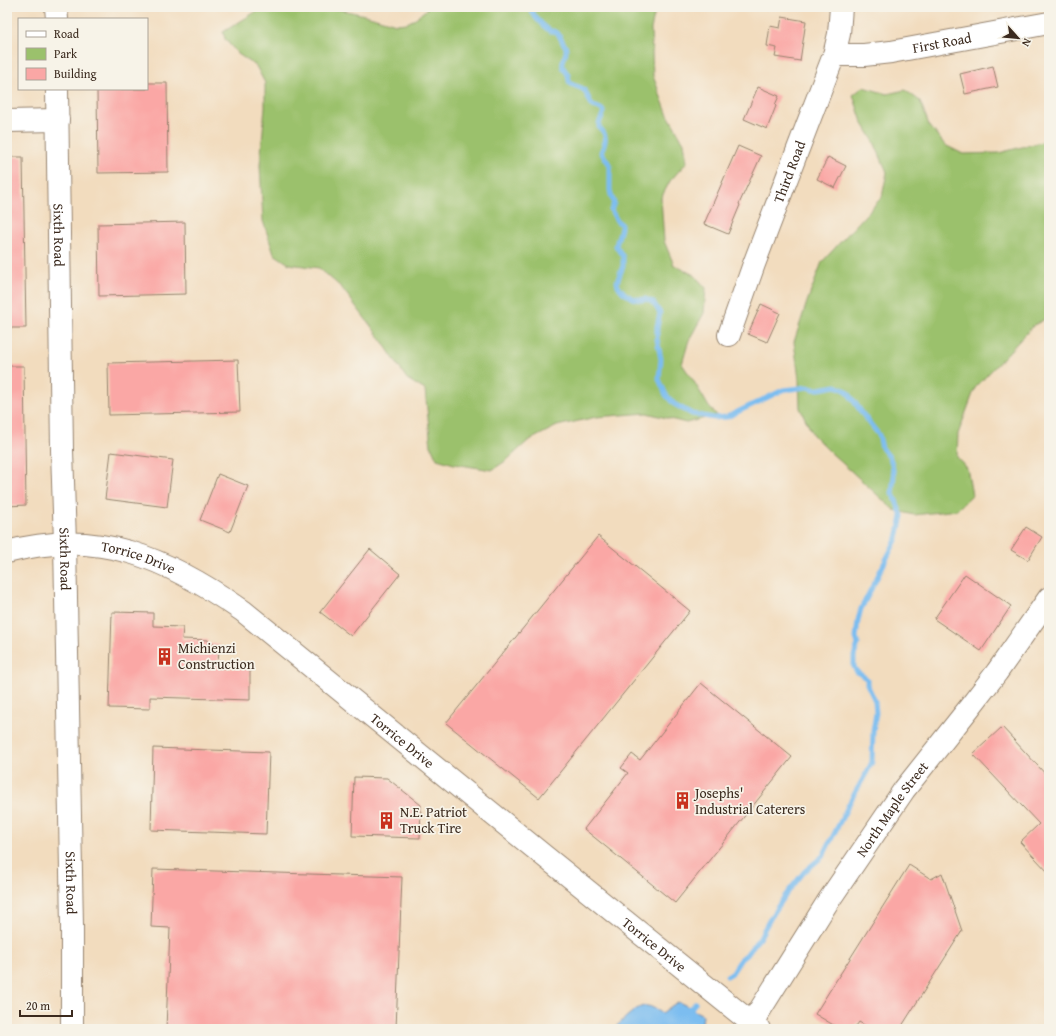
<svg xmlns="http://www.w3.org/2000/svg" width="1056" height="1036" font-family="'Gentium Book Plus',serif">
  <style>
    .green { fill: #9bc16c; stroke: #6b7645 }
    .water { fill: #7bbdf0; stroke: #5b7487 }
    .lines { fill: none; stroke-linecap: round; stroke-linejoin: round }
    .stream { stroke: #7bbdf0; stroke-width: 5 }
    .building { fill: #faa7a5 }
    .minor-casing { stroke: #96836e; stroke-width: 24 }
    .minor { stroke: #fff; stroke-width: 22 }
    .labels { text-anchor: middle; stroke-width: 3.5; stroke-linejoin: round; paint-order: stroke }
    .street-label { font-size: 14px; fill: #3b2a1e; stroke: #f7f3e8 }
    .poi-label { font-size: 14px; fill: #3b2a1e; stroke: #f7f3e8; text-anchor: start }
  </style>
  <rect width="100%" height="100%" fill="#f7f3e8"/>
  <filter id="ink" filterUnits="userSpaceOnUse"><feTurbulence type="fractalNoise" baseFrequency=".025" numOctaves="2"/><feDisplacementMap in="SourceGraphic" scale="8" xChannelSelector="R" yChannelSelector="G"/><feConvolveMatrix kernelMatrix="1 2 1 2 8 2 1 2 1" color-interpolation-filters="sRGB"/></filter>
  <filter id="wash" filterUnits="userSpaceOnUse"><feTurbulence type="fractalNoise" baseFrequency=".012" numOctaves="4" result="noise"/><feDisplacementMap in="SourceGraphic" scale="16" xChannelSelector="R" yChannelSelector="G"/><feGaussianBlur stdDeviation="0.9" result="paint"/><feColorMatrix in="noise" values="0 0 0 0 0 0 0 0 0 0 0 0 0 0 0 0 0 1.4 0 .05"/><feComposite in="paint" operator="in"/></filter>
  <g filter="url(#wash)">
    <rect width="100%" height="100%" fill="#f2dcbe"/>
    <path class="green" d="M257,7H329L369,16L396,24L407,23L413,20L427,9L426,7H656L651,29L653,76L667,113L684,143L687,162L670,181L661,198L664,241L674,265L694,275L706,288L704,313L689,340L682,364L693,380L709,407L717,415L686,423L647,413L596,417L557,426L528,441L507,460L492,470L454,464L437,459L431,446L425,390L407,379L380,338L342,288L319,268L289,264L274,254L263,221L260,165L265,107V83L256,66L238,54L225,39L223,32L257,11Z
      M863,87L887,94L905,90L920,101L929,125L945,145L963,154L999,153L1049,140V317L1034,325L975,388L958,434L957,457L967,468L972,495L957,510L914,515L894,510L829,451L813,435L800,408L799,379L794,342L807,302L822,262L882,197L887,172L874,142L862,122L853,95Z"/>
    <path class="water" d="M678,1002C687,1005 694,1011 703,1015L702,1023L697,1029H613C621,1023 637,1004 647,1006C652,1006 658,1011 662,1013C668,1009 672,1005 678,1002Z"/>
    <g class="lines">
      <path class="stream" d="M530,7C533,17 542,25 550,31C560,30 559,38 564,44C566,47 566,46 566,49C567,56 561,59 563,67C564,70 567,72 568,75C569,78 568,80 570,83C574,87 580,86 584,90C587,94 591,105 593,106C598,108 600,107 604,112L599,123V127C608,135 606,142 601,152L610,165V190L611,195L614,203L611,210L617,221L621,224V228L617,242L616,246L623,257V266L617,282L618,286L624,293L632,298L641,300L645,299L653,302L658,310L660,313L657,327V339L661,359L659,379L666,395L674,404L692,414L714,418L727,417L783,390L808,387L813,389H819L836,386L847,391L864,416L879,435L882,448L890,458L892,464L894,476L892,493L895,498L902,516L897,538L861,609L858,620L856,638L858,644L854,656V667L857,672L867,679V684L875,701L876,713L873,731L872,762L867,772L852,798L823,856L804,872L785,896L771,917L760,937L746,955L741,959L732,973L727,976
        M684,1010L692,1007L695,1003"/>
    </g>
    <g id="blocks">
      <path class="building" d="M782,17L806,21L800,61L775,57L777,48L767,46L770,26L780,28Z
        M993,66L998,87L965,94L960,74Z
        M147,83H167L168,172L98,173L97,89H147Z
        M758,87L779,96L775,105L776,106L767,129L744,119Z
        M738,146L761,156L739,204L740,205L728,234L704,224Z
        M7,157H23L26,328H7Z
        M828,157L846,166L835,188L817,179Z
        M185,222L186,294L99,296L98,224Z
        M761,304L780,313L767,342L748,334Z
        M238,360L240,412L109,415L108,363Z
        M7,366H24L26,505L7,506Z
        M111,452L173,460L167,507L105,499Z
        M218,474L248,486L230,532L200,520Z
        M1026,527L1042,537L1028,560L1011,550Z
        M598,536L690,611L539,798L446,723Z
        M370,549L400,574L351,636L320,612Z
        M965,574L1011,606L981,651L934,619Z
        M112,612L153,613V626L183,627L182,639L208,640V644H219L218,668H250V700L150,697V709L109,708Z
        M701,683L792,757L675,903L584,829L628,773L621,768L632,754L640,760Z
        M1002,727L1049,778V873L1020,842L1039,824L973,754Z
        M153,748L269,752L266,834L151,830Z
        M354,777L387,778L421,805L420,838L352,836Z
        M909,865L931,879L942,873L962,931L900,1029H871L859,1022L854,1029H840L815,1014Z
        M153,869L402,877L396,1029H166L170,928L151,927Z"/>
    </g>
  </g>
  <g filter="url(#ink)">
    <use href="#blocks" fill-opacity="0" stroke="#96836e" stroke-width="1"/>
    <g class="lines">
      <defs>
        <g id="minor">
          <path d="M56,7L57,19"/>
          <path id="s1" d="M834,55H864L891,52L1049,23"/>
          <path id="s2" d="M57,89L62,450L65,543L72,926V1029"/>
          <path d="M7,121L58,120"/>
          <path id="s3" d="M729,335L754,264L834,55L839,34L841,7"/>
          <path id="s4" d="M7,552C100,527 168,559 243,611L543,855L759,1029"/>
          <path id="s5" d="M748,1029L827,903L904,790L970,707L997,672L1049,598"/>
        </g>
      </defs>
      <use href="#minor" class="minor-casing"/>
      <use href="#minor" class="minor"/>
    </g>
  </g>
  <defs>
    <symbol id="building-bare" viewBox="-9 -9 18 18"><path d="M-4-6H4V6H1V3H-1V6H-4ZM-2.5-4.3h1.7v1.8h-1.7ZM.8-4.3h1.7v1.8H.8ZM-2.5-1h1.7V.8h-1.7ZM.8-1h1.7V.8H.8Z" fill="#c8321e" stroke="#f7f3e8" stroke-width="2.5" paint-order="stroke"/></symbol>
  </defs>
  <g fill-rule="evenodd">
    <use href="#building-bare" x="152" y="644" width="25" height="25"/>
    <use href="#building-bare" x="670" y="788" width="25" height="25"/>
    <use href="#building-bare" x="374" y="808" width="25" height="25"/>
  </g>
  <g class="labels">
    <g class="street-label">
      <text dy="5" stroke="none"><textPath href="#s1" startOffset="109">First Road</textPath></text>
      <text dy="5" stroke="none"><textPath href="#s3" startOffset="174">Third Road</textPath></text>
      <text dy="5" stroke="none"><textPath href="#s2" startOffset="146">Sixth Road</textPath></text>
      <text dy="5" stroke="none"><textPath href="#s2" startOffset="470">Sixth Road</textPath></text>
      <text dy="5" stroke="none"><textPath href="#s4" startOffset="134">Torrice Drive</textPath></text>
      <text dy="5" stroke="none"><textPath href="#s4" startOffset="458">Torrice Drive</textPath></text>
      <text dy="5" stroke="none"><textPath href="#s5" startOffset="263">North Maple Street</textPath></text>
      <text dy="5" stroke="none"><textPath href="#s2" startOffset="794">Sixth Road</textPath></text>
      <text dy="5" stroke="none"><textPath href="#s4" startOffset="782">Torrice Drive</textPath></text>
    </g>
    <g class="poi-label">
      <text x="178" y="653">Michienzi<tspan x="178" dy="16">Construction</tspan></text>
      <text x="695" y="798">Josephs'<tspan x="695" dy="16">Industrial Caterers</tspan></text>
      <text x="400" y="817">N.E. Patriot<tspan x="400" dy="16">Truck Tire</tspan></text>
    </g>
  </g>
  <rect width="1056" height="1036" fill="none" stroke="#f7f3e8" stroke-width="24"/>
  <rect x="18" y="18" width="130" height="72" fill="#f7f3e8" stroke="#aca397"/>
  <rect x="26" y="31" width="20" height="6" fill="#ffffff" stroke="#aca397"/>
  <text x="54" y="38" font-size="12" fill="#3b2a1e">Road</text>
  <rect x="26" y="48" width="20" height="12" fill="#9bc16c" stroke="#aca397"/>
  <text x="54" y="58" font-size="12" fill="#3b2a1e">Park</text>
  <rect x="26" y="68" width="20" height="12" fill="#faa7a5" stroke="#aca397"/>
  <text x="54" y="78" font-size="12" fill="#3b2a1e">Building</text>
  <g transform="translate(1018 38) rotate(117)" stroke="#f7f3e8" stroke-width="3" paint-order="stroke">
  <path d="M0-3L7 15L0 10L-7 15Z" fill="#3b2a1e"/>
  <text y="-6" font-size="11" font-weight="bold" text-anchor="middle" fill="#3b2a1e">N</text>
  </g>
  <path d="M20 1010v6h52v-6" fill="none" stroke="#3b2a1e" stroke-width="2"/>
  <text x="26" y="1010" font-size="12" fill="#3b2a1e" stroke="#f7f3e8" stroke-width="3" paint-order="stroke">20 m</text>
</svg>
